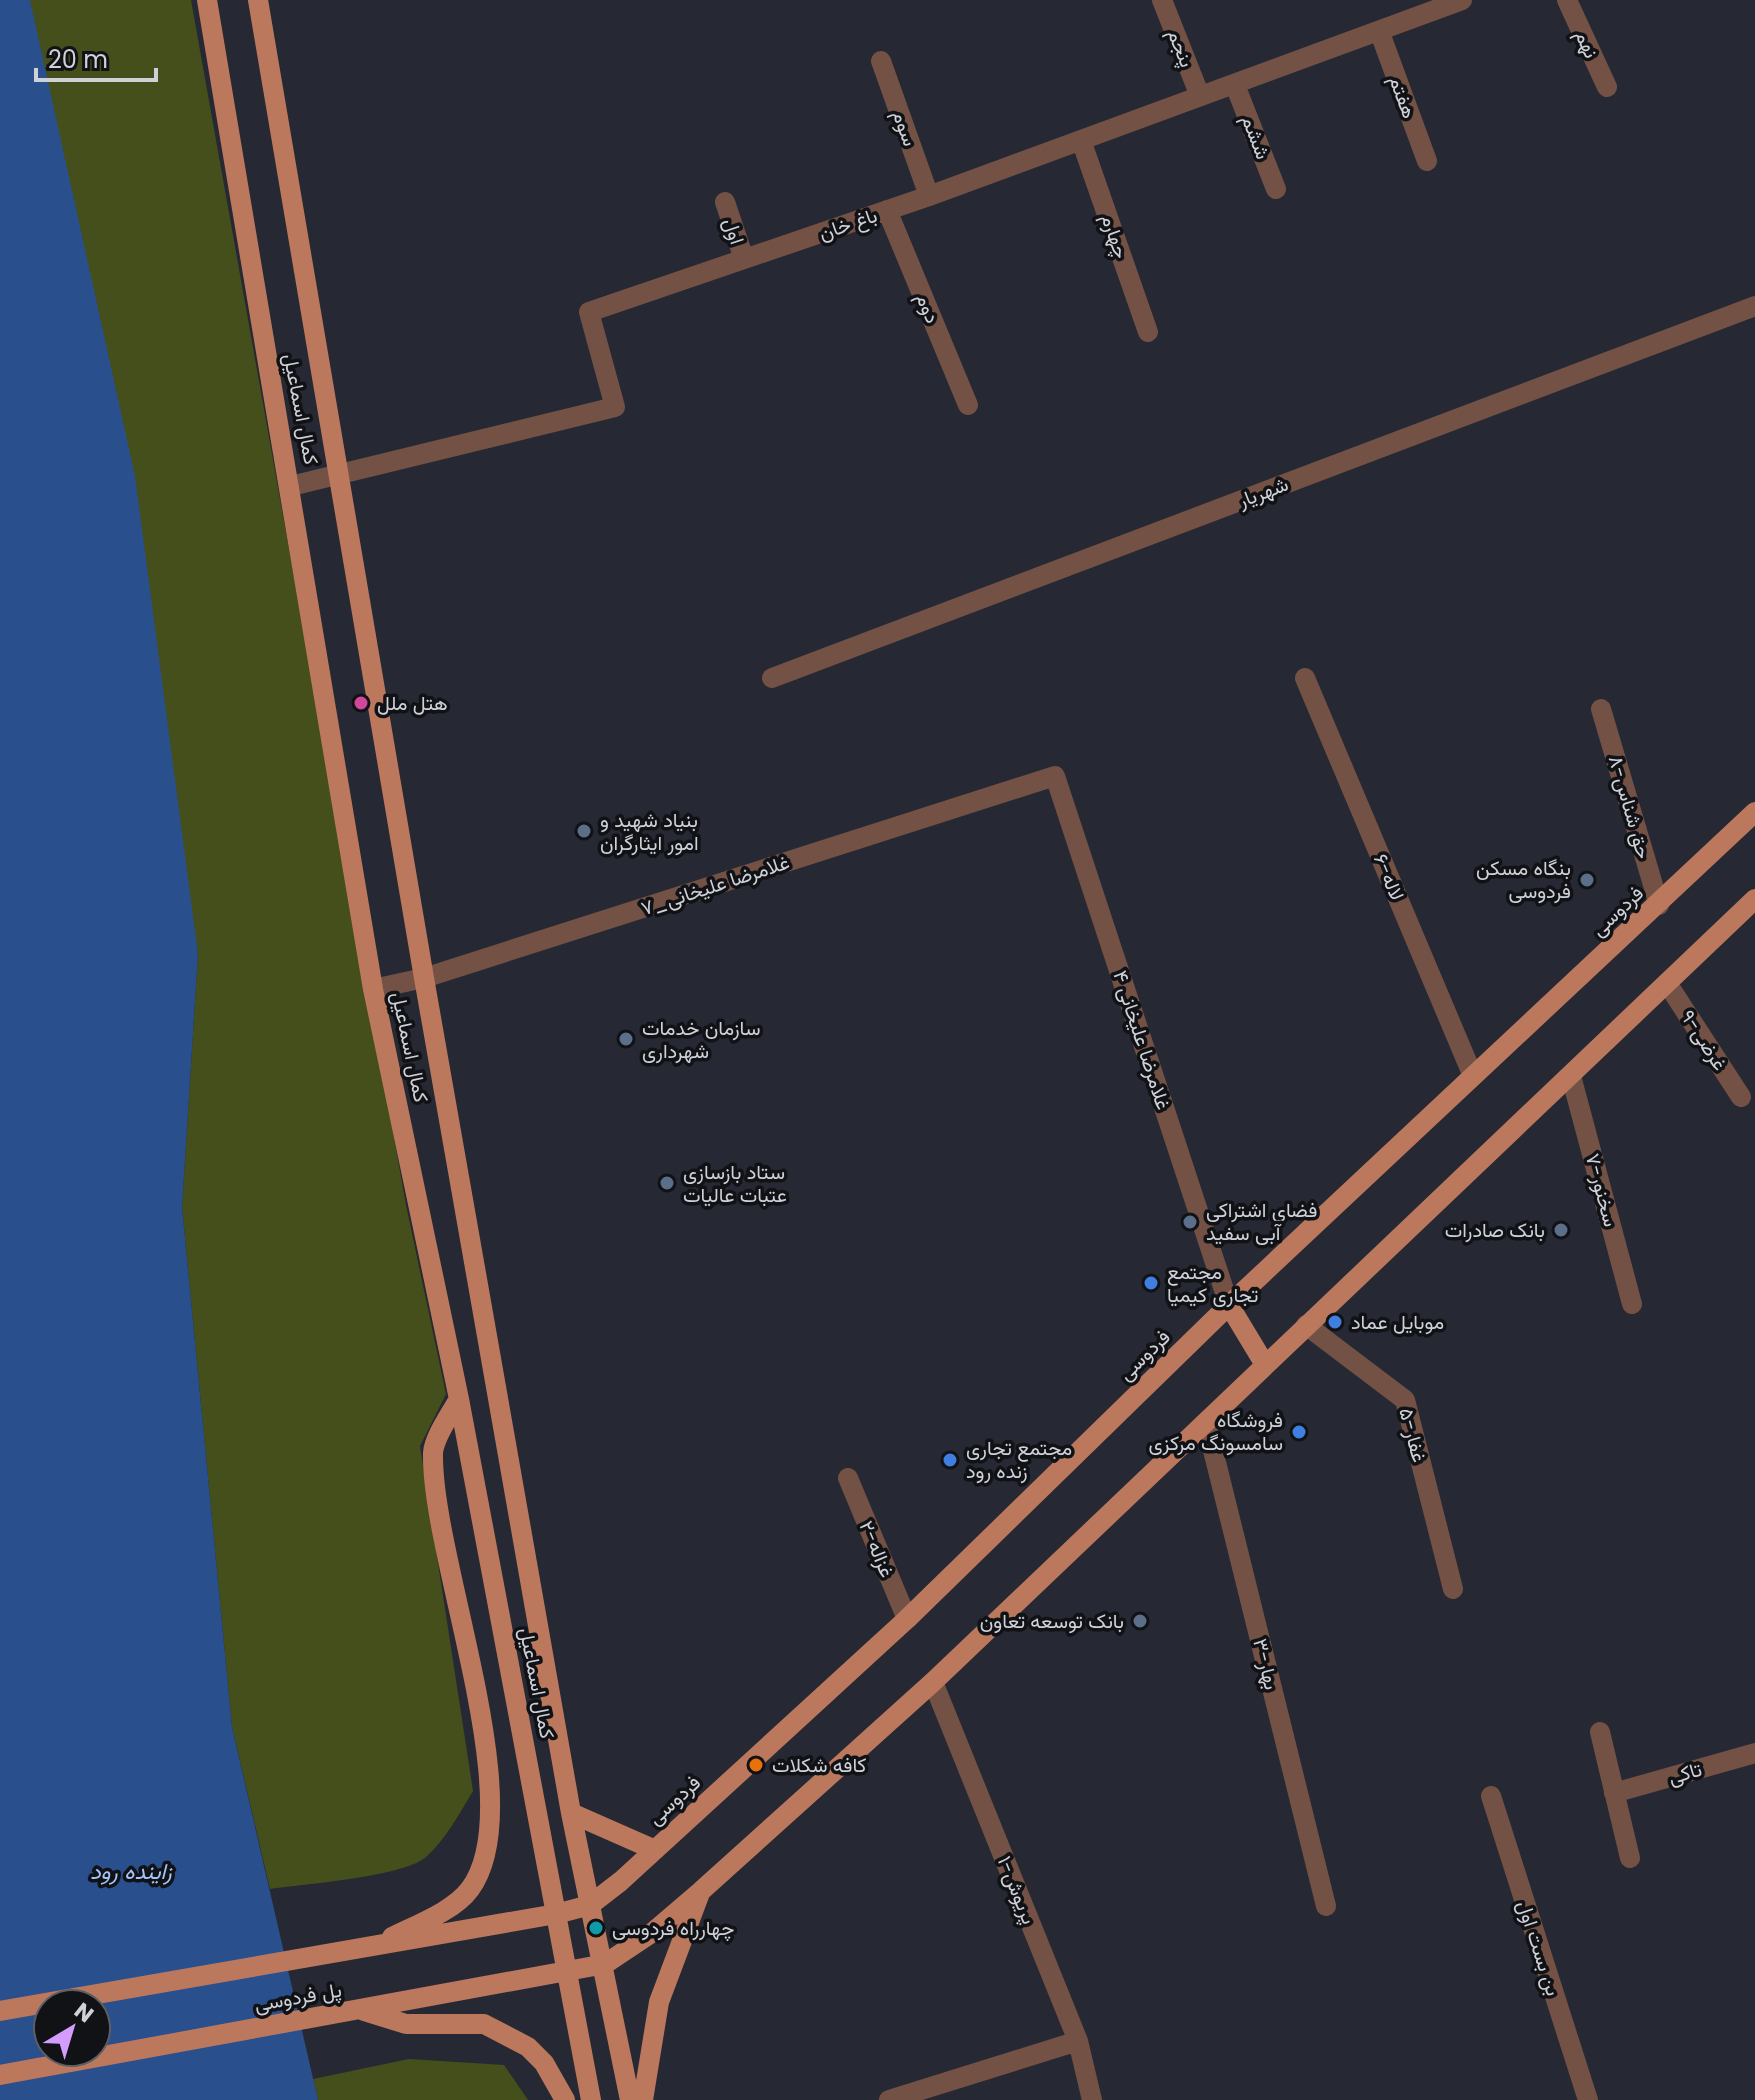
<svg xmlns="http://www.w3.org/2000/svg" width="1755" height="2100" font-family="Poppins,Vazirmatn,sans-serif">
  <style>
    .green { fill: #454f1c }
    .water { fill: #294f8d; fill-rule: evenodd }
    .lines { fill: none; stroke-linecap: round; stroke-linejoin: round }
    .minor { stroke: #735245; stroke-width: 20 }
    .major { stroke: #bc785d; stroke-width: 20 }
    .hotel-dot { fill: #d1479c; stroke: #111216; stroke-width: 3 }
    .service-dot { fill: #5c6f8a; stroke: #111216; stroke-width: 3 }
    .shop-dot { fill: #3f7fe0; stroke: #111216; stroke-width: 3 }
    .food-dot { fill: #e8710a; stroke: #111216; stroke-width: 3 }
    .culture-dot { fill: #0f9aa8; stroke: #111216; stroke-width: 3 }
    .labels { text-anchor: middle; stroke-width: 7; stroke-linejoin: round; paint-order: stroke }
    .street-label { font-size: 20px; fill: #cfd1d8; stroke: #111216 }
    .poi-label { font-size: 20px; fill: #cfd1d8; stroke: #111216; text-anchor: start }
    .water-label { font-size: 22px; font-style: italic; fill: #a4c5fb; stroke: #111216 }
  </style>
  <rect width="100%" height="100%" fill="#262933"/>
  <path class="green" d="M28,0H191L406,1205L446,1394L420,1446L473,1791C459,1814 446,1839 426,1857C403,1877 303,1884 270,1889L232,1727L182,1207L198,954Z
    M409,2059L504,2065L528,2100H318L313,2079Z"/>
  <path class="water" d="M0,0H30L135,476L198,954L182,1207L232,1727L318,2100H0ZM48,2004H96V2052H48Z"/>
  <g class="lines">
    <path class="minor" d="M1162,0L1200,96
      M1567,0L1607,87
      M1380,33L1427,161
      M881,61L929,196
      M1235,85L1276,189
      M1081,140L1148,332
      M725,202L744,259
      M887,210L968,405
      M291,486L615,407L589,312L929,196L1462,0
      M772,678L1755,306
      M1305,678L1473,1076
      M1601,709L1659,905
      M1667,983L1741,1097
      M373,989L424,978L1055,776L1229,1305
      M1571,1076L1632,1304
      M1306,1325L1405,1400L1453,1589
      M1206,1422L1326,1906
      M848,1478L907,1619
      M933,1682L1078,2041L1092,2100
      M1600,1732L1630,1858
      M1614,1793L1755,1753
      M1491,1796L1588,2100
      M889,2100L1078,2041"/>
    <path class="major" d="M207,0L373,989L459,1399L591,2100
      M258,0L424,978L571,1813L630,2100
      M1229,1305L1264,1363
      M571,1813L655,1850
      M392,1937C416,1925 454,1911 470,1889C532,1805 431,1559 433,1453C434,1437 451,1413 459,1399
      M0,2011L556,1914L590,1905L621,1881L907,1619L1229,1305L1755,812
      M364,2011L406,2024H484L528,2047L544,2063L565,2100
      M0,2075L605,1964L653,1932L701,1891L933,1682L1755,899
      M643,2100L659,2002L700,1893"/>
  </g>
  <circle class="hotel-dot" cx="361" cy="703" r="8"/>
  <g class="service-dot">
    <circle cx="584" cy="831" r="8"/>
    <circle cx="1587" cy="880" r="8"/>
    <circle cx="626" cy="1039" r="8"/>
    <circle cx="667" cy="1183" r="8"/>
    <circle cx="1190" cy="1222" r="8"/>
    <circle cx="1561" cy="1230" r="8"/>
    <circle cx="1140" cy="1621" r="8"/>
  </g>
  <g class="shop-dot">
    <circle cx="1151" cy="1283" r="8"/>
    <circle cx="1335" cy="1322" r="8"/>
    <circle cx="1299" cy="1432" r="8"/>
    <circle cx="950" cy="1460" r="8"/>
  </g>
  <circle class="food-dot" cx="756" cy="1765" r="8"/>
  <circle class="culture-dot" cx="596" cy="1928" r="8"/>
  <g class="labels">
    <g class="street-label">
      <text transform="translate(1587 44) rotate(66)" y="7">نهم</text>
      <text transform="translate(1181 48) rotate(68)" y="7">پنجم</text>
      <text transform="translate(1403 97) rotate(70)" y="7">هفتم</text>
      <text transform="translate(905 128) rotate(70)" y="7">سوم</text>
      <text transform="translate(1256 137) rotate(69)" y="7">ششم</text>
      <text transform="translate(848 224) rotate(-19)" y="7">باغ خان</text>
      <text transform="translate(734 231) rotate(72)" y="7">اول</text>
      <text transform="translate(1115 236) rotate(71)" y="7">چهارم</text>
      <text transform="translate(928 308) rotate(67)" y="7">دوم</text>
      <text transform="translate(301 409) rotate(79)" y="7">کمال اسماعیل</text>
      <text transform="translate(1263 492) rotate(-21)" y="7">شهریار</text>
      <text transform="translate(1630 807) rotate(74)" y="7">۸-حق شناس</text>
      <text transform="translate(1389 877) rotate(67)" y="7">۶-لاله</text>
      <text transform="translate(715 885) rotate(-18)" y="7">۷_غلامرضا علیخانی</text>
      <text transform="translate(1617 911) rotate(-43)" y="7">فردوسی</text>
      <text transform="translate(1142 1040) rotate(72)" y="7">۴ غلامرضا علیخانی</text>
      <text transform="translate(1704 1040) rotate(57)" y="7">۹-غرضی</text>
      <text transform="translate(410 1047) rotate(78)" y="7">کمال اسماعیل</text>
      <text transform="translate(1602 1190) rotate(75)" y="7">۷-سخنور</text>
      <text transform="translate(1144 1355) rotate(-44)" y="7">فردوسی</text>
      <text transform="translate(1413 1435) rotate(75)" y="7">۵-غفار</text>
      <text transform="translate(877 1549) rotate(67)" y="7">۲-غزاله</text>
      <text transform="translate(1266 1664) rotate(76)" y="7">۳-بهار</text>
      <text transform="translate(537 1683) rotate(79)" y="7">کمال اسماعیل</text>
      <text transform="translate(1685 1773) rotate(-16)" y="7">تاکی</text>
      <text transform="translate(674 1800) rotate(-42)" y="7">فردوسی</text>
      <text transform="translate(1017 1890) rotate(68)" y="7">۱-پریوش</text>
      <text transform="translate(1539 1948) rotate(72)" y="7">بن بست اول</text>
      <text transform="translate(298 1997) rotate(-10)" y="7">پل فردوسی</text>
    </g>
    <g class="poi-label">
      <text x="377" y="710">هتل ملل</text>
      <text x="600" y="827">بنیاد شهید و<tspan x="600" dy="23">امور ایثارگران</tspan></text>
      <text x="1571" y="875" text-anchor="end">بنگاه مسکن<tspan x="1571" dy="23">فردوسی</tspan></text>
      <text x="642" y="1035">سازمان خدمات<tspan x="642" dy="23">شهرداری</tspan></text>
      <text x="683" y="1179">ستاد بازسازی<tspan x="683" dy="23">عتبات عالیات</tspan></text>
      <text x="1206" y="1217">فضای اشتراکی<tspan x="1206" dy="23">آبی سفید</tspan></text>
      <text x="1545" y="1237" text-anchor="end">بانک صادرات</text>
      <text x="1167" y="1279">مجتمع<tspan x="1167" dy="23">تجاری کیمیا</tspan></text>
      <text x="1351" y="1329">موبایل عماد</text>
      <text x="1283" y="1427" text-anchor="end">فروشگاه<tspan x="1283" dy="23">سامسونگ مرکزی</tspan></text>
      <text x="966" y="1455">مجتمع تجاری<tspan x="966" dy="23">زنده رود</tspan></text>
      <text x="1124" y="1628" text-anchor="end">بانک توسعه تعاون</text>
      <text x="772" y="1772">کافه شکلات</text>
      <text x="612" y="1935">چهارراه فردوسی</text>
    </g>
    <g class="water-label">
      <text x="131" y="1879">زاینده رود</text>
    </g>
  </g>
  <g transform="translate(72 2028) rotate(38)"><circle r="38" fill="#111216" stroke="#5d5e64" stroke-width="2"/>
  <path d="M0-6L14 30L0 20L-14 30Z" fill="#d49cfc"/>
  <text y="-12" font-size="22" font-weight="bold" text-anchor="middle" fill="#cfd1d8">N</text>
  </g>
  <path d="M36 68v12h120v-12" fill="none" stroke="#cfd1d8" stroke-width="4"/>
  <text x="48" y="68" font-size="24" fill="#cfd1d8" stroke="#111216" stroke-width="6" paint-order="stroke">20 m</text>
</svg>
